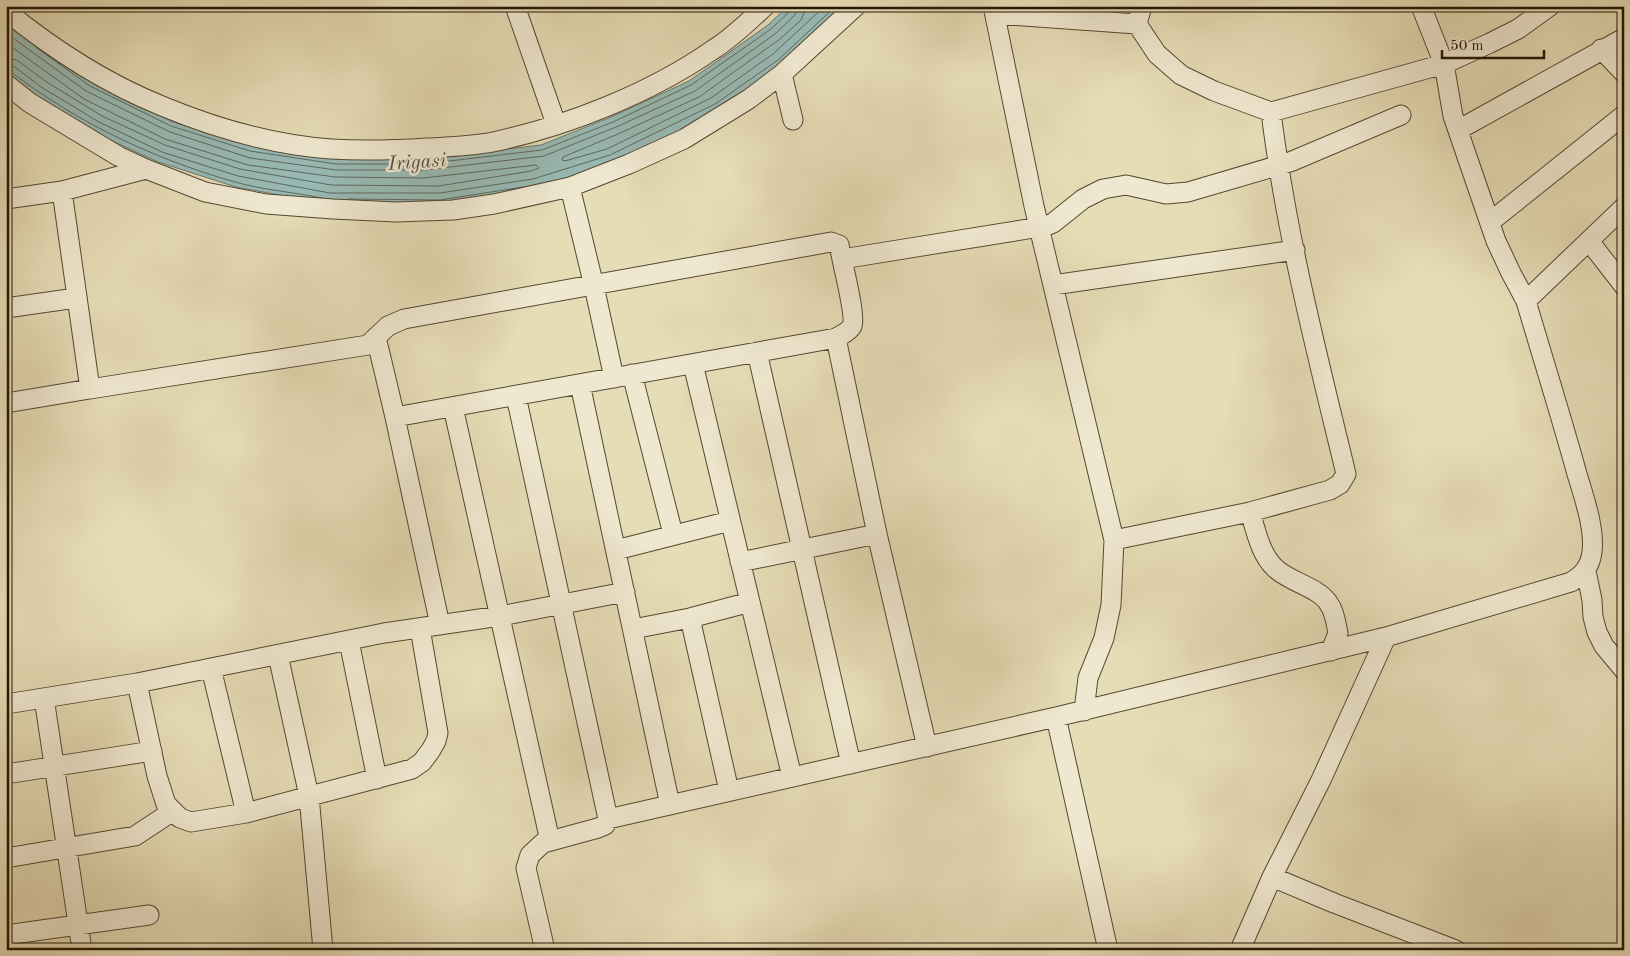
<svg xmlns="http://www.w3.org/2000/svg" width="1630" height="956" font-family="'Old Standard TT',serif">
  <style>
    .water { fill: #98bab5; stroke: #69786f }
    .lines { fill: none; stroke-linecap: round; stroke-linejoin: round }
    .shore { stroke: #5e685d; stroke-width: 1 }
    .minor-casing { stroke: #544831; stroke-width: 21 }
    .minor { stroke: #efe8d0; stroke-width: 19 }
    .labels { text-anchor: middle; stroke-width: 5; stroke-linejoin: round; paint-order: stroke }
    .water-label { font-size: 20px; font-style: italic; fill: #4c4f43; stroke: #efe8d0 }
  </style>
  <rect width="100%" height="100%" fill="#e6dcb6"/>
  <filter id="stains"><feTurbulence type="fractalNoise" baseFrequency=".004" numOctaves="4"/><feColorMatrix values="0 0 0 0 .2 0 0 0 0 .09 0 0 0 0 .02 0 0 0 .5 -.17"/></filter>
  <radialGradient id="worn" r=".72"><stop offset=".6" stop-color="#630" stop-opacity="0"/><stop offset="1" stop-color="#630" stop-opacity=".3"/></radialGradient>
  <path class="water" d="M788,6H852L720,114L614,166L535,190L441,205L329,204L236,187L158,162L93,132L34,96L6,75V18L92,82L173,122L252,146L336,159H424L541,145L611,117L689,81L768,25Z"/>
  <g class="lines">
    <path class="shore" d="M805,6L804,13L801,20L780,39L699,97L618,134L563,157L562,160L565,161L607,149L711,98L773,54L825,6
      M6,33L86,91L170,132L250,158L336,170H425L544,156L616,127L695,91L775,34L795,15L797,6
      M6,43L84,99L165,139L248,165L335,177L424,178L536,165L539,168L531,171L439,186L331,185L240,169L165,145L102,116L45,81L17,60L6,58
      M37,48L90,86L171,126L250,151L336,164H424L542,150L613,122L691,85L771,29L789,12L791,6
      M6,65L15,67L41,87L99,122L162,152L238,176L330,193H440L533,179L610,155L715,104L778,60L836,6
      M6,71L11,72C78,123 154,159 235,182C263,190 293,192 322,198
      M348,199L440,200L523,187"/>
    <defs>
      <path id="minor" d="M515,6L556,124
        M993,6L1034,206L1114,540L1250,512L1330,490L1340,484L1346,474C1317,354 1286,234 1271,112
        M6,11C54,50 105,83 162,106C215,128 274,145 331,149C363,151 395,150 427,148C448,147 472,146 493,142C568,126 651,93 714,49C733,37 749,21 765,6
        M995,14L1137,24L1142,6
        M1137,24L1157,54L1181,75L1214,91L1271,112L1444,64L1490,43L1518,29L1550,6
        M1601,49L1624,73
        M782,74L793,120
        M6,84L30,103L118,156L146,169L205,192L266,204L333,209L396,212L453,210L494,204L570,187L629,164L684,139L749,99L782,74L856,6
        M1458,130L1624,38
        M570,187L594,286L614,378
        M6,199L62,191L146,169
        M1490,222L1624,115
        M1589,241L1624,286
        M842,259C844,270 856,317 852,326C849,332 841,335 836,338L877,534L927,747
        M1053,285L1295,250
        M1526,301L1624,207
        M6,308L76,298
        M376,337L395,417L836,338
        M757,352L851,764
        M693,364L792,777
        M632,374L673,534
        M580,384L670,805
        M90,389L368,345L388,326L404,319L831,242L839,245L842,259L1046,226L1053,223L1083,199L1103,189L1126,185L1166,194L1188,192L1290,162L1401,115
        M516,396L608,819L605,825L598,828L543,843L530,855L526,868L545,950
        M6,403L90,389L62,191
        M453,407L550,841
        M395,417L440,625
        M1250,512C1256,530 1260,554 1275,568C1289,582 1319,587 1329,604C1335,612 1336,624 1338,633L1331,651
        M616,550L730,521
        M740,562L877,534
        M1586,571L1592,600L1593,617L1597,632L1604,646L1624,670
        M690,618L729,791
        M633,629L690,618L750,602
        M349,641L377,779
        M278,655L309,796L323,950
        M211,668L246,813
        M137,683L157,776L166,804L180,818L191,822L246,813L412,769L422,762L431,750L436,741L438,733L420,628
        M44,698L82,950
        M6,704L137,683L384,633L500,616L625,592
        M1084,711L1088,678L1104,638L1111,605L1114,540
        M1056,717L1108,950
        M6,774L152,751
        M608,819L1056,717L1386,637L1571,582C1583,575 1590,567 1592,552C1595,529 1584,497 1577,474C1561,416 1543,359 1526,301L1511,273L1496,241L1453,116L1444,64L1421,6
        M6,858L135,836L173,811
        M1272,877L1334,903L1456,950
        M6,935L149,915
        M1240,950L1272,877L1321,780L1386,637"/>
    </defs>
    <use href="#minor" class="minor-casing"/>
    <use href="#minor" class="minor"/>
  </g>
  <g class="labels">
    <g class="water-label">
      <text transform="translate(417 161) rotate(-4)" y="7">Irigasi</text>
    </g>
  </g>
  <rect width="1630" height="956" fill="none" stroke="#e6dcb6" stroke-width="25"/>
  <rect x="8" y="8" width="1615" height="941" fill="none" stroke="#231605" stroke-width="2.5"/>
  <rect x="12" y="12" width="1605" height="931" fill="none" stroke="#231605"/>
  <path d="M1442 50v8h102v-8" fill="none" stroke="#231605" stroke-width="2.5"/>
  <text x="1450" y="50" font-size="15" fill="#231605" stroke="#efe8d0" stroke-width="4" paint-order="stroke">50 m</text>
  <rect width="100%" height="100%" filter="url(#stains)"/>
  <rect width="100%" height="100%" fill="url(#worn)"/>
</svg>
